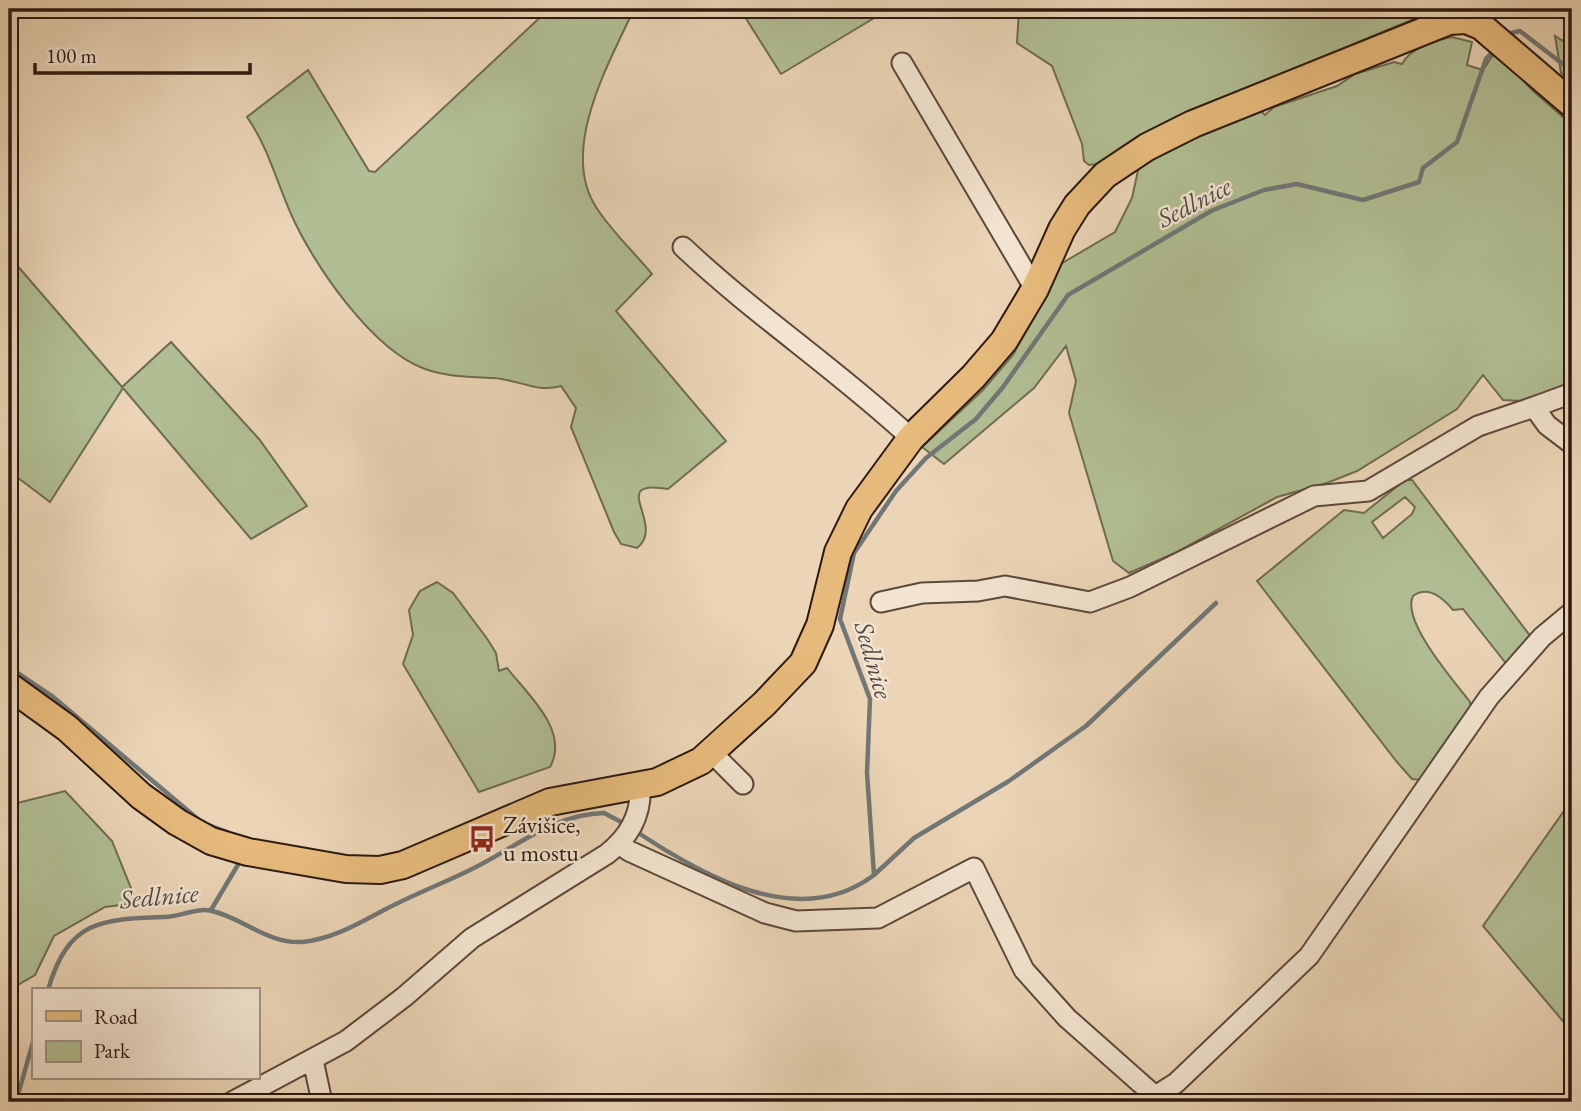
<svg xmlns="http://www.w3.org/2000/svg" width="1581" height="1111" font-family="'EB Garamond',serif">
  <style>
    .green { fill: #b1be93; stroke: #6f6c52; stroke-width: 2; fill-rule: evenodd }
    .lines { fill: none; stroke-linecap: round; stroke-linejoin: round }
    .stream { stroke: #717777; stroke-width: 4.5 }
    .minor-casing { stroke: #5c493b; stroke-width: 23 }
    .major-casing { stroke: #2d1a12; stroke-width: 30 }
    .minor { stroke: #f2e4d0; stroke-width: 19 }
    .major { stroke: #e6ba7b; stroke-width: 26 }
    .labels { text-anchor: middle; stroke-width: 5; stroke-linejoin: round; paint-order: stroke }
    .poi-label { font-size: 24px; fill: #2d1a12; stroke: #f2e4d0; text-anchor: start }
    .water-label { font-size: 26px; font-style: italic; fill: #4f4844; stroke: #f2e4d0 }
  </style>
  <rect width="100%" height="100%" fill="#ebd5b6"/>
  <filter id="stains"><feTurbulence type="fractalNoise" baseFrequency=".00286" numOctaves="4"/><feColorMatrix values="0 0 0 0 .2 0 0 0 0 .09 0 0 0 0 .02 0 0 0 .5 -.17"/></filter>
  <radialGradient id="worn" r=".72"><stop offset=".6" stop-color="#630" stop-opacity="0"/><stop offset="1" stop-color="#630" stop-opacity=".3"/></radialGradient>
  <path class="green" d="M549,9H634C609,63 559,150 596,207C611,231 634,252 652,274L616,311L726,441L668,489C606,478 667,525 637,548L621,544L614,532L571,427L576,408L561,386C537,393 520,380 494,378C472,377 447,377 425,369C372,350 313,264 291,214C276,180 268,147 247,117L308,70L369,171L375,172Z
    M740,9H889L781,74Z
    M1019,9H1438L1177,117L1098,164L1089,165L1084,161L1082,144L1052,66L1017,43Z
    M1572,19V83L1561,73L1555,36L1563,41Z
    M1452,37L1472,42L1467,65L1483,70L1493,55L1505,61L1532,90L1572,125V386L1521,401L1503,400L1483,375L1457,409L1357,471L1327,483L1277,497L1177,552L1129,573L1113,561L1069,413L1076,381L1066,346L1034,388L944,464L922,447L982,391L1013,355L1046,295L1059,265L1115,232L1132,198L1139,166L1177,143L1257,108L1265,115L1274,107L1337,86L1355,74L1394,62L1402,64C1410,48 1436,40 1452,37Z
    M9,256L122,387L171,342L259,439L307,506L251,539L123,388L50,502L9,471Z
    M1405,480H1412L1531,637L1508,666L1463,609L1453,610C1443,598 1428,585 1413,596C1401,621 1454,681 1470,702L1471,710L1420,780L1412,779L1397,762L1257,581L1344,510L1364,513ZM1405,497L1415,507L1412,514L1383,538L1372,522Z
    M437,582L453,593L488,640L496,653L499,671L507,668C528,695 570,731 550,767L479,792L403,664L413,635L409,610L420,591Z
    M65,791L112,841L137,903L105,907L54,936L35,975L9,990V805Z
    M1571,801L1572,803V1032L1483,926Z"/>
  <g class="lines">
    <path class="stream" d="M1507,34L1520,31L1572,71
      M9,667L52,696L199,820
      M206,824L227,832
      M634,830C701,875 799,932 874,875L867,773L870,699L840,619L854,553L896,491L926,458L976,419L1003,387L1068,295L1211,211L1264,190L1297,184L1363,200L1419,182L1423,168L1457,142L1486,59L1495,49
      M874,875L914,838L1009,781L1086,726L1216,603
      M211,910L242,858
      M48,990C68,920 101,919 165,917C179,917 198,907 212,911C243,918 268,944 302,942C333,939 359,923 386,909C413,895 441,884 468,871C513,850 552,814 604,813L627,825
      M16,1102L33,1042"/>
    <defs>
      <path id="minor" d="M902,63L1035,289
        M683,247C755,315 838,370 911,438
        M1534,407L1572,393
        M881,602L922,593L978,591L1005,586L1090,602L1130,587L1314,496L1368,491L1478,426L1534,407L1547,425L1572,444
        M711,752L743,784
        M619,844L629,851L765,913L796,921L878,918L974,868L1024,970L1067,1018L1155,1096
        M313,1060L322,1102
        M232,1102L346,1041L404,997L472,938L607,854C629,837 642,814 640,785
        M1146,1102L1176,1083L1309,956L1489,697L1542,637L1572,612"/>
      <path id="major" d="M9,686L67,728L141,796L177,822L211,841L248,852L346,869L380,870L403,865L550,802L657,782L701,761L764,704L803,663L820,625L838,552L859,509L911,438L973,377L1004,341L1035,289L1062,229L1077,205L1105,175L1147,147L1193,124L1449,21L1466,20L1481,26L1572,104"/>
    </defs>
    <use href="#minor" class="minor-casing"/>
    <use href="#major" class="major-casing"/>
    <use href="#minor" class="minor"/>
    <use href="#major" class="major"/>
  </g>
  <defs>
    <symbol id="bus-bare" viewBox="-9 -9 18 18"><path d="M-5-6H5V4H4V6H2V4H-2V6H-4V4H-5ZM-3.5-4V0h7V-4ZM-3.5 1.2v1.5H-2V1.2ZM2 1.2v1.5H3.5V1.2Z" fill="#8f2418" stroke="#f2e4d0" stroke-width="2.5" paint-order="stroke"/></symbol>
  </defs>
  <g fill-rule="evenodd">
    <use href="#bus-bare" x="463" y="820" width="38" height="38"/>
  </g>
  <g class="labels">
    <g class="poi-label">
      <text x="503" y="833">Závišice,<tspan x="503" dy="28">u mostu</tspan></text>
    </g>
    <g class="water-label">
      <text transform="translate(1194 202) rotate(-27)" y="9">Sedlnice</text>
      <text transform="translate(874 660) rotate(74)" y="9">Sedlnice</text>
      <text transform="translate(159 896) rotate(-5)" y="9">Sedlnice</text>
    </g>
  </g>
  <rect width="1581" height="1111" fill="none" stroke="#ebd5b6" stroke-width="35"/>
  <rect x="10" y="10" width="1560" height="1090" fill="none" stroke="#2d1a12" stroke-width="3.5"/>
  <rect x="18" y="18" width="1546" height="1076" fill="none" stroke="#2d1a12" stroke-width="2"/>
  <rect x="32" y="988" width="228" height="91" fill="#f2e4d0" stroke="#a39384" stroke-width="2"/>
  <rect x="46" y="1011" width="35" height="10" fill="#e6ba7b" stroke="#a39384" stroke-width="2"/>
  <text x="94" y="1024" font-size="21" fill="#2d1a12">Road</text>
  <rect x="46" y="1041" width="35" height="21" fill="#b1be93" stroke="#a39384" stroke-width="2"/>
  <text x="94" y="1058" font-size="21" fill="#2d1a12">Park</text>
  <path d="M35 63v10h215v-10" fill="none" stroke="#2d1a12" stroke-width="3.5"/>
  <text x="46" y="63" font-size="21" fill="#2d1a12" stroke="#f2e4d0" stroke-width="5" paint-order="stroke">100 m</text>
  <rect width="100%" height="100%" filter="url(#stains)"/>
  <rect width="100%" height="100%" fill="url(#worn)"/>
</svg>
